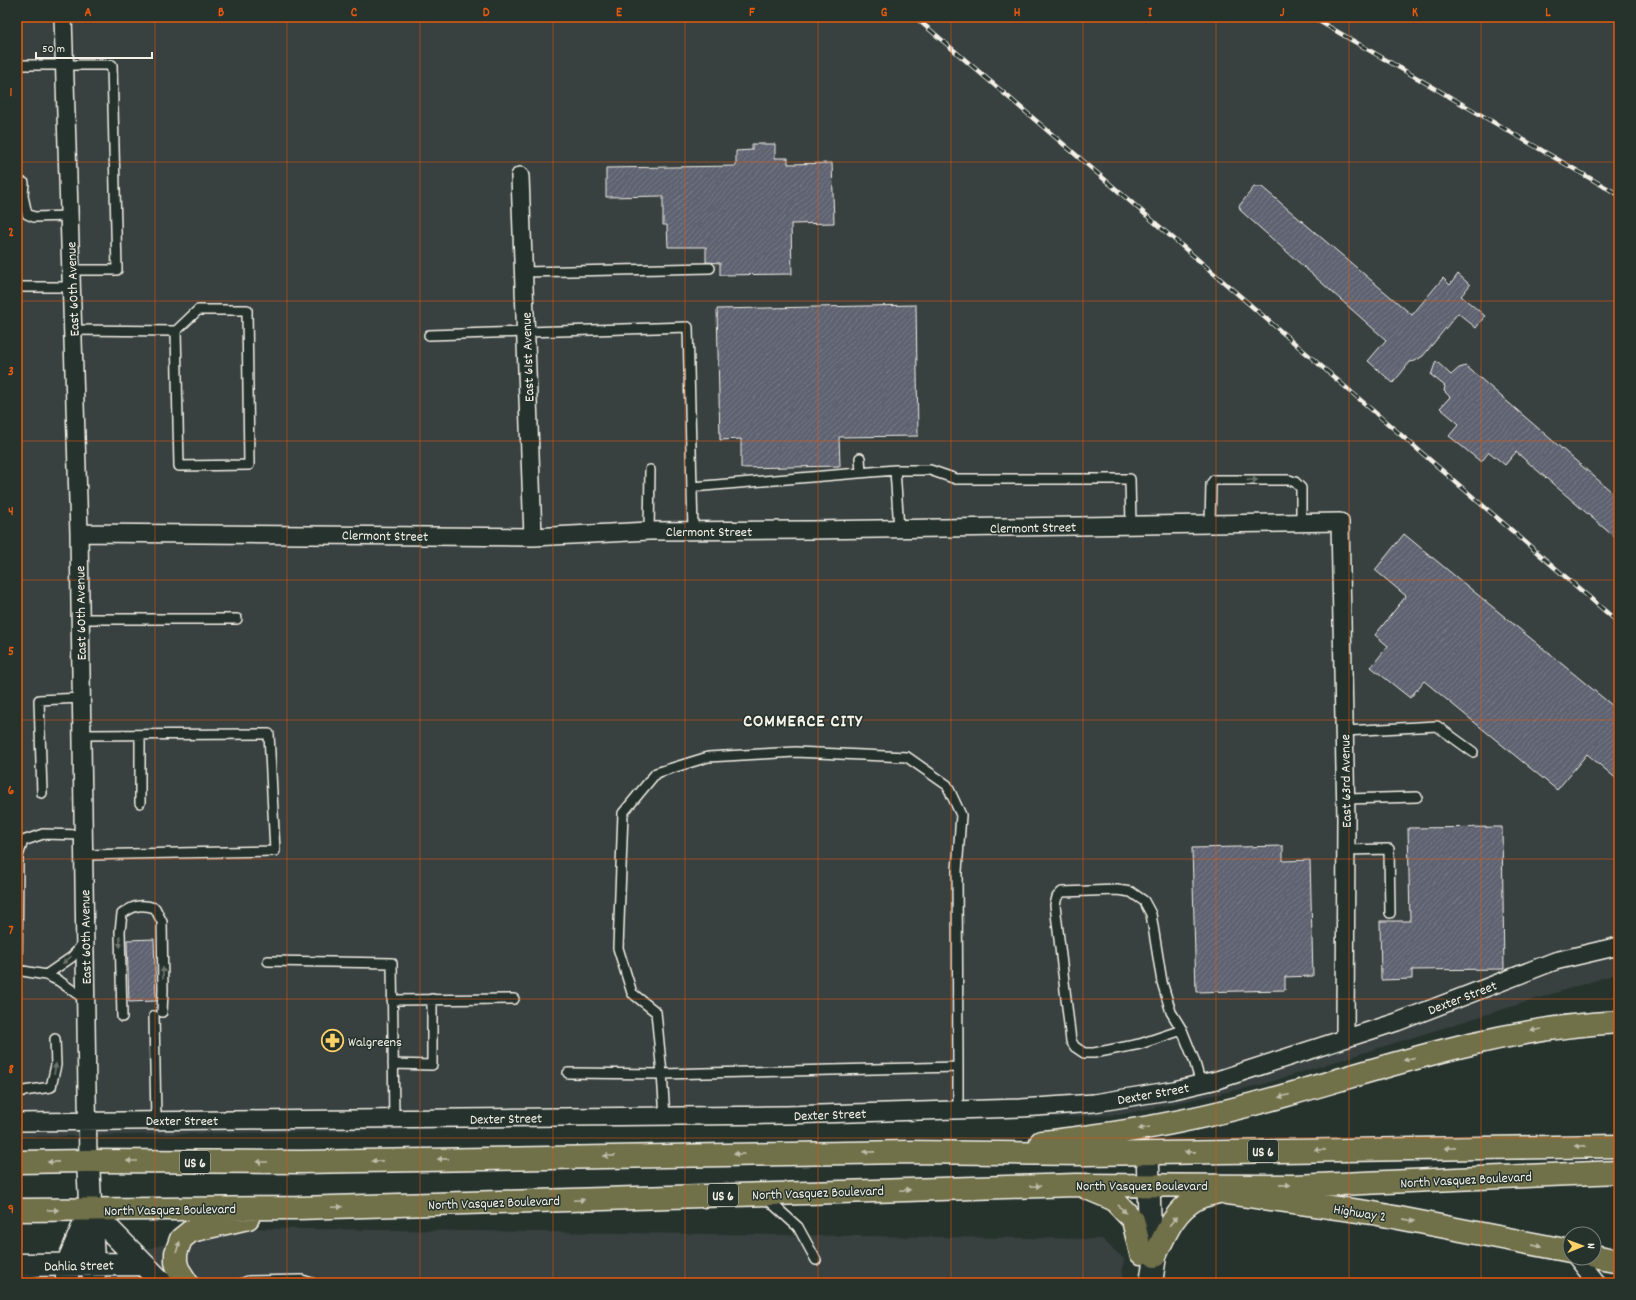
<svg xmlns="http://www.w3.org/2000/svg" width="1636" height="1300" font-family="Dekko,sans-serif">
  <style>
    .built { fill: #374141 }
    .building { fill: url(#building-hatch); stroke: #f4f1e8 }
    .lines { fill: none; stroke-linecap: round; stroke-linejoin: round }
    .lane-casing { stroke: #f4f1e8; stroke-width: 12 }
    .street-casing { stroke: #f4f1e8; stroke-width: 20 }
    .secondary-casing { stroke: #f4f1e8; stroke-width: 25 }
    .primary-casing { stroke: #f4f1e8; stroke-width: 25 }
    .highway-casing { stroke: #f4f1e8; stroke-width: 25 }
    .lane { stroke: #26332d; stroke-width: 9 }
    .street { stroke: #26332d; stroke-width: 17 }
    .secondary { stroke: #26332d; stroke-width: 22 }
    .primary { stroke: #70704a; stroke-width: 22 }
    .highway { stroke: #70704a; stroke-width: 22 }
    .rail-casing { stroke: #f4f1e8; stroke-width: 4.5 }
    .rail { stroke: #26332d; stroke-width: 3; stroke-dasharray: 9; stroke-linecap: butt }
    .oneway { fill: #6e766e }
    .oneway2 { fill: #bfbda9 }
    .grid { fill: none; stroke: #e8590c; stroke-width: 1; stroke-opacity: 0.55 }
    .labels { text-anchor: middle; stroke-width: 3; stroke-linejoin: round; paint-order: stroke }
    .shield { fill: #26332d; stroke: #b6b8b0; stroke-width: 1 }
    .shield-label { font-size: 13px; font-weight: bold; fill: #f4f1e8 }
    .street-label { font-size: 14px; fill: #f4f1e8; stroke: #26332d }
    .poi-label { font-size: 14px; fill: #f4f1e8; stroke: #26332d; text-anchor: start }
    .district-label { font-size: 18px; font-weight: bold; letter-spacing: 1px; fill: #f4f1e8; stroke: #26332d }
    .neatline { fill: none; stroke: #e8590c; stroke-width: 1.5 }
    .grid-label { font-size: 13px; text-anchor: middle; font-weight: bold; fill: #e8590c }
  </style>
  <defs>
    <pattern id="building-hatch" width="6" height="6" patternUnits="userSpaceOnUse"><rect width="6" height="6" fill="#5f6371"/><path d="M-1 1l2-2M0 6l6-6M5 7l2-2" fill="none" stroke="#777a85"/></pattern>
  </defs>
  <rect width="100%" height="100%" fill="#26332d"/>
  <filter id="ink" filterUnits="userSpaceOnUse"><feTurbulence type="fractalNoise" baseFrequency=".025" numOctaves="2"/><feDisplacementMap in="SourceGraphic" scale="8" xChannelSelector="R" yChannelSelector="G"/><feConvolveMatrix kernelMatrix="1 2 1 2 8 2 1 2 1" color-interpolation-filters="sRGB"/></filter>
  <g filter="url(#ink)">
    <path class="built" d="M17,17H1619V973L1260,1085L1120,1115L983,1119L17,1137Z
      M231,1228L1102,1239L1124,1259L1121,1283H17V1281Z"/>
    <path class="building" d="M752,144H775V158H788V164L832,163L834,223L791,224L792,274L720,275V263L706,262V247H668L667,225H663V196L606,197V168L736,166V151L752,150Z
      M1254,187H1262L1412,315L1443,278L1450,285L1458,274L1470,285L1461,296L1485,316L1476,328L1458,313L1423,356L1415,361L1410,362L1393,383L1368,361L1386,340L1241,211L1239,206Z
      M916,305L918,436L839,437L840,466L741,468V439L720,440L717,309Z
      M1436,361L1451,375L1459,368L1466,366L1619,498V541L1516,452L1505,465L1489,452L1481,462L1449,436L1459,424L1440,408L1450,397L1444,391L1445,386L1431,375Z
      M1404,534L1619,711V781L1587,754L1557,790L1424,681L1410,698L1371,667L1388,646L1375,635L1406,596L1375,570Z
      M1502,827L1504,969L1412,970V979L1381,980L1380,921H1410L1408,828Z
      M1283,846V861L1310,860L1313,976L1285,977V990L1196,992L1192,848Z
      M154,939L156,1001L129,1002L127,940Z"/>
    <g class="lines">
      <defs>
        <path id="lane" d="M17,65H112L117,270H71
          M24,183L23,196L27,214L34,217L70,216
          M524,272L710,268
          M17,287H72
          M73,330L176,331L179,466L249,465L247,310H198L176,331
          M429,335L688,327L693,531
          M860,458L861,473
          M895,470H930L956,479H1130L1131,525
          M692,487L895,470L899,529
          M1210,524L1211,484L1214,480H1289L1295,482L1301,488V523
          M649,531L650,470
          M80,619H237
          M1344,731L1437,726L1473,752
          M82,735L269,734L275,851L84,855
          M140,735V803
          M42,793L39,700L81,698
          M1346,799L1417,797
          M83,835L43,834L23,841L18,856L17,970L46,975L59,981L86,1000
          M1346,850L1389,849L1390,913
          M268,961L392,963L394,1119
          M46,975L72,957L84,942
          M392,1000L514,999
          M154,1016L156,1120
          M122,1017L120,931L122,914C134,905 141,904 155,908L162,922L163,990L162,1012
          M1182,1030L1140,1044L1094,1053H1084L1075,1047L1071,1041L1055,905L1057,897L1062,892L1117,890L1131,892L1144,901L1151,914L1162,982L1171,1012L1182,1030L1194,1060L1201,1084
          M393,1064L432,1065V999
          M568,1073L662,1074L656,1012L632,993L618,948L623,813L656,773L708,757L795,752L907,757L947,785L961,815L957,871L958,1067
          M17,1092L51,1087L56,1065L55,1039
          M665,1116L662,1074L958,1067V1110
          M766,1198L798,1227L816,1260
          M243,1283L248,1281L302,1280L312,1283"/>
        <path id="street" d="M63,17L79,533L88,1161
          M520,176L533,537
          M79,533L533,537L649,531L812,530L1340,522L1346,818L1345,1039
          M17,1122L786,1115L1021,1108L1094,1103L1174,1090L1217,1080L1397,1022L1555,961L1619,946
          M1577,1258L1597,1283"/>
        <path id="secondary" d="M88,1161L94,1283
          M1148,1167L1150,1235L1155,1256L1151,1283
          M90,1210L162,1283
          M17,1265L142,1264
          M17,1279L27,1283
          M67,1283V1265L88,1215"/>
        <path id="primary" d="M1227,1193L1373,1213L1570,1251
          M1155,1256C1165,1234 1175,1209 1198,1198C1204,1195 1212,1194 1219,1192
          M1594,1256L1619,1261"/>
        <path id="highway" d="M1041,1142C1058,1141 1075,1138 1092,1136C1157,1128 1223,1113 1287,1095C1398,1063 1502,1028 1619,1022
          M17,1162L88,1161L301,1162L908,1152L1086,1154L1619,1146
          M1087,1188L1113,1199L1133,1220L1141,1253
          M17,1210L298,1208L1076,1185L1294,1186L1619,1172
          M187,1283L178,1269L176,1262V1253L181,1239L191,1231L248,1218"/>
      </defs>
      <use href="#lane" class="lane-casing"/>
      <use href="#street" class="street-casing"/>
      <use href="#secondary" class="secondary-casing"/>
      <use href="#primary" class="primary-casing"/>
      <use href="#highway" class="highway-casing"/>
      <use href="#lane" class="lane"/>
      <use href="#street" class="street"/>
      <use href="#secondary" class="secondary"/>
      <use href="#primary" class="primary"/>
      <use href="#highway" class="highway"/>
      <defs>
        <path id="rail" d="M915,17L1131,202L1619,623
          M1312,17L1619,195"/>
      </defs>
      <use href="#rail" class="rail-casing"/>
      <use href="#rail" class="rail"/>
    </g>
    <defs><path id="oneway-solid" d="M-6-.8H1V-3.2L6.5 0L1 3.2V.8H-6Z"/></defs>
    <g class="oneway">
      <use href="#oneway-solid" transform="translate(1252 480)"/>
      <use href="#oneway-solid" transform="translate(120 942) rotate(88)"/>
      <use href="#oneway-solid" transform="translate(67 960) rotate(141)"/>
      <use href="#oneway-solid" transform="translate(163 973) rotate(-91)"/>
      <use href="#oneway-solid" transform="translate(55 1069) rotate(-80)"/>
    </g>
    <g class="oneway2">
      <use href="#oneway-solid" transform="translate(1536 1030) rotate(170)"/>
      <use href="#oneway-solid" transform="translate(1409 1059) rotate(164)"/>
      <use href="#oneway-solid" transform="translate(1284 1096) rotate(165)"/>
      <use href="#oneway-solid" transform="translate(1144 1128) rotate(170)"/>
      <use href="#oneway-solid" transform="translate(1580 1146) rotate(179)"/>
      <use href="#oneway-solid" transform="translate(1450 1148) rotate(179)"/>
      <use href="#oneway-solid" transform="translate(1320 1150) rotate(179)"/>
      <use href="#oneway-solid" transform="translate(869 1152) rotate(179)"/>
      <use href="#oneway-solid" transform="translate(1190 1152) rotate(179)"/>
      <use href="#oneway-solid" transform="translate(739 1154) rotate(179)"/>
      <use href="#oneway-solid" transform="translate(609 1156) rotate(179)"/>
      <use href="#oneway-solid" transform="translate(443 1159) rotate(179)"/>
      <use href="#oneway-solid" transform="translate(132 1161) rotate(-180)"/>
      <use href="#oneway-solid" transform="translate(377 1161) rotate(179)"/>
      <use href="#oneway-solid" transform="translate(53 1162) rotate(179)"/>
      <use href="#oneway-solid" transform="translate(262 1162) rotate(-180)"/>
      <use href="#oneway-solid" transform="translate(1285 1185) rotate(1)"/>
      <use href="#oneway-solid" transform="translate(1035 1186) rotate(-2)"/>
      <use href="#oneway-solid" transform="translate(905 1190) rotate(-2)"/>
      <use href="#oneway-solid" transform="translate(579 1200) rotate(-2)"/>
      <use href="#oneway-solid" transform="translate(337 1207) rotate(-2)"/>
      <use href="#oneway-solid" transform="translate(1122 1209) rotate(46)"/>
      <use href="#oneway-solid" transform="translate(53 1210)"/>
      <use href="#oneway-solid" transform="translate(1409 1220) rotate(11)"/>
      <use href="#oneway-solid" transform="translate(1173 1221) rotate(-51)"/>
      <use href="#oneway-solid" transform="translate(1537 1245) rotate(11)"/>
      <use href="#oneway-solid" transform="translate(178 1247) rotate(-72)"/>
    </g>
  </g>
  <path class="grid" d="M155,17V1283M287,17V1283M420,17V1283M553,17V1283M685,17V1283M818,17V1283M951,17V1283M1083,17V1283M1216,17V1283M1349,17V1283M1481,17V1283M17,162H1619M17,301H1619M17,441H1619M17,580H1619M17,720H1619M17,859H1619M17,999H1619M17,1138H1619"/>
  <defs>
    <symbol id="pharmacy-ring" viewBox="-11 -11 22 22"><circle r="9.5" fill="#26332d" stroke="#ffd166" stroke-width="1.5"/><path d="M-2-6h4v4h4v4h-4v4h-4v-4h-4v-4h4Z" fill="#ffd166"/></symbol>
  </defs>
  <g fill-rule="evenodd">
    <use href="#pharmacy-ring" x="320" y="1028" width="25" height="25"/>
  </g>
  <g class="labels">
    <g class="shield">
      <rect x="1248" y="1140" width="30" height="22" rx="3"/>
      <rect x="180" y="1151" width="30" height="22" rx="3"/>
      <rect x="708" y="1184" width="30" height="22" rx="3"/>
    </g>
    <g class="shield-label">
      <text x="1263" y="1156">US 6</text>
      <text x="195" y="1167">US 6</text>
      <text x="723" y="1200">US 6</text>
    </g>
    <g class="street-label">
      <text transform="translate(72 289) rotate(-92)" y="5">East 60th Avenue</text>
      <text transform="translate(527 357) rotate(-92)" y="5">East 61st Avenue</text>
      <text transform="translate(1033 527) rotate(-1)" y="5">Clermont Street</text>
      <text x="709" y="536">Clermont Street</text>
      <text transform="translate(385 535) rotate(1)" y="5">Clermont Street</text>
      <text transform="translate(80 613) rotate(-91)" y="5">East 60th Avenue</text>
      <text transform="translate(1345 781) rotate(-91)" y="5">East 63rd Avenue</text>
      <text transform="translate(85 937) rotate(-91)" y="5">East 60th Avenue</text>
      <text transform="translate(1462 997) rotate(-21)" y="5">Dexter Street</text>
      <text transform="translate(1153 1093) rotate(-10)" y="5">Dexter Street</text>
      <text transform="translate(830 1114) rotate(-2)" y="5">Dexter Street</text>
      <text transform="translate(506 1118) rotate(-1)" y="5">Dexter Street</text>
      <text x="182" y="1125">Dexter Street</text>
      <text transform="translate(1466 1179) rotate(-3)" y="5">North Vasquez Boulevard</text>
      <text x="1142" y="1190">North Vasquez Boulevard</text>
      <text transform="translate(818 1192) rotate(-2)" y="5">North Vasquez Boulevard</text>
      <text transform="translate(494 1202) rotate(-2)" y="5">North Vasquez Boulevard</text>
      <text transform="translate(170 1209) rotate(-1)" y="5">North Vasquez Boulevard</text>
      <text transform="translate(1360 1212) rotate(9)" y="5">Highway 2</text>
      <text transform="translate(79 1265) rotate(-1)" y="5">Dahlia Street</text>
    </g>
    <g class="poi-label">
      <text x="348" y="1046">Walgreens</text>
    </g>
    <g class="district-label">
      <text x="803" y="726">COMMERCE CITY</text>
    </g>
  </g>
  <rect width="1636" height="1300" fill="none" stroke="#26332d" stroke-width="44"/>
  <g transform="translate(1582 1246) rotate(89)"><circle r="19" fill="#26332d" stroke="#787f78"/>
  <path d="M0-3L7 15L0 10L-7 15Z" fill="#ffd166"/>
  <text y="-6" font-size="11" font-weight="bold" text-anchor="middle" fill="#f4f1e8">N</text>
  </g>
  <path d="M36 52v6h116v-6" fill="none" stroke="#f4f1e8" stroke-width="2"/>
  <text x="42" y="52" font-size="12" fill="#f4f1e8" stroke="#26332d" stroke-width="3" paint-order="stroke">50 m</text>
  <rect x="22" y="22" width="1592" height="1256" class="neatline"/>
  <g class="grid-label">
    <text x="88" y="16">A</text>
    <text x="221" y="16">B</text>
    <text x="354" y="16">C</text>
    <text x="486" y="16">D</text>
    <text x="619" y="16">E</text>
    <text x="752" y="16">F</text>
    <text x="884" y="16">G</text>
    <text x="1017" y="16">H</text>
    <text x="1150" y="16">I</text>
    <text x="1282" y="16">J</text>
    <text x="1415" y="16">K</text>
    <text x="1548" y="16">L</text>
    <text x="11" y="96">1</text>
    <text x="11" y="236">2</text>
    <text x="11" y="375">3</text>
    <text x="11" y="515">4</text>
    <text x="11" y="655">5</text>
    <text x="11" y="794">6</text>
    <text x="11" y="934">7</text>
    <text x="11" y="1073">8</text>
    <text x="11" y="1213">9</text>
  </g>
</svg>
